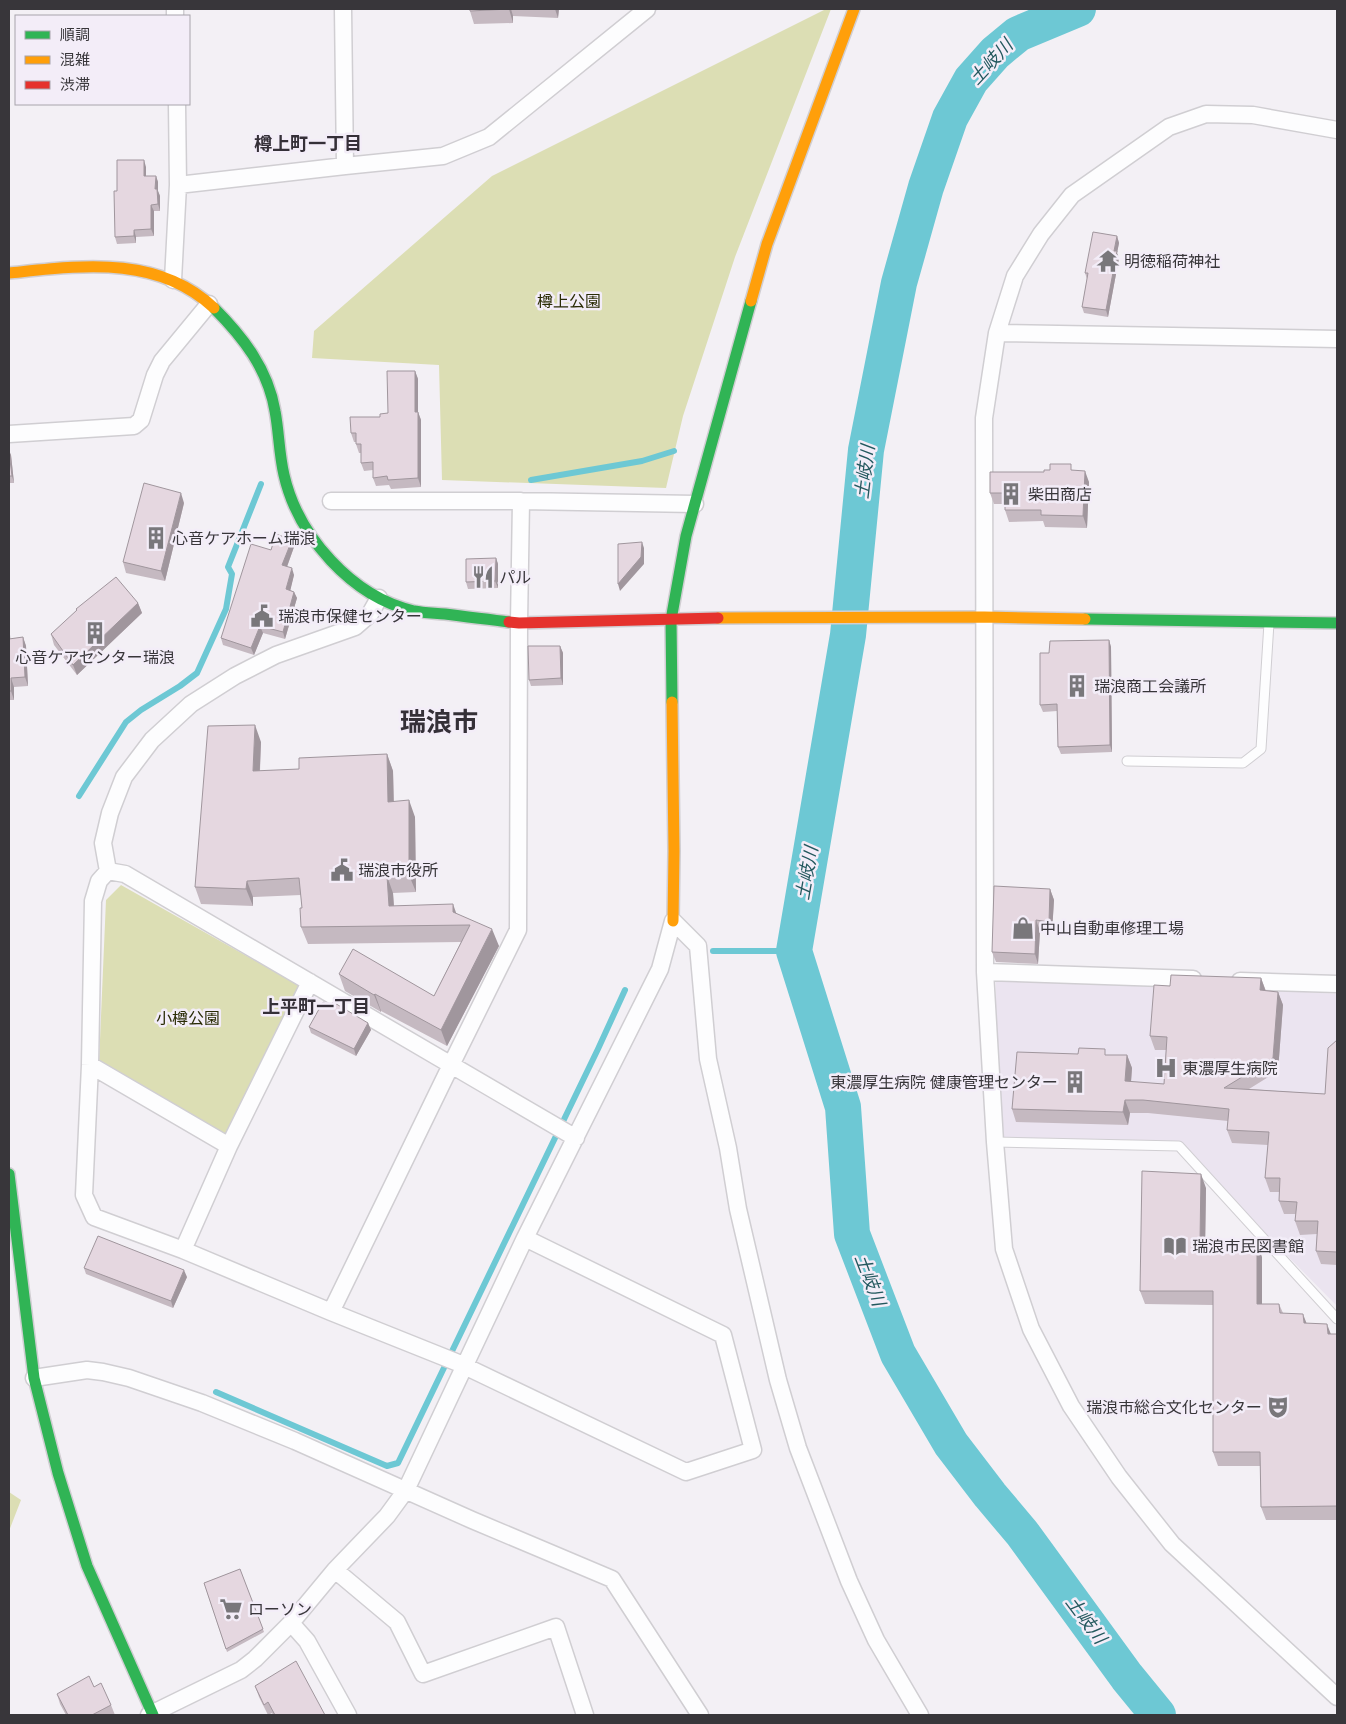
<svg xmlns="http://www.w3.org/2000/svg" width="1346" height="1724" font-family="'Space Grotesk','Noto Sans JP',sans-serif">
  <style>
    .built { fill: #ebe4f0 }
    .green { fill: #dcdeb4 }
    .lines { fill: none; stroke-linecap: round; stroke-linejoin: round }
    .stream { stroke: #6dc8d4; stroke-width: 6 }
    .river { stroke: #6dc8d4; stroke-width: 36 }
    .lane-casing { stroke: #d0ced2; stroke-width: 11 }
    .street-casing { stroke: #d0ced2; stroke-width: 19 }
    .fast-casing { stroke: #d0ced2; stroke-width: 14 }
    .slow-casing { stroke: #d0ced2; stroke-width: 14 }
    .jam-casing { stroke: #d0ced2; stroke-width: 14 }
    .lane { stroke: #fdfdfe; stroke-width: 9 }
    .street { stroke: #fdfdfe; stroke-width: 16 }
    .fast { stroke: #30b455; stroke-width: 11 }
    .slow { stroke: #ff9f0a; stroke-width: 11 }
    .jam { stroke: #e5322d; stroke-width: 11 }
    .wall { fill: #c5b9c1 }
    .shaded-wall { fill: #a0969d }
    .building { fill: #e5d7e0; stroke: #a0969d }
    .labels { text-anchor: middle; stroke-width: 5; stroke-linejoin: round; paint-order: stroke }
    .poi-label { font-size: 16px; fill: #38363a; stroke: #f3edf8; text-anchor: start }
    .park-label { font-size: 16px; fill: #2a2c05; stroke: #f3edf8 }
    .water-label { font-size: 18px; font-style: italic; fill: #23585e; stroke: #f3edf8 }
    .neighbourhood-label { font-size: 18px; font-weight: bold; fill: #353038; stroke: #f3edf8 }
    .town-label { font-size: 26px; font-weight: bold; fill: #353038; stroke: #f3edf8 }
  </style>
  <rect width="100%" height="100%" fill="#f3f0f5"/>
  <path class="built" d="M996,973L1337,994V1306L1179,1146L995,1142Z"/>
  <path class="green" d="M826,9H831L735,257L683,416L666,488L442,480L439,365L312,358L314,331L492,176Z
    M121,885L300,986L225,1134L99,1063L106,900Z
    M9,1492L21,1500L9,1531Z"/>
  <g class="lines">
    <path class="stream" d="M531,480L642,461L674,451
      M79,796L126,722L141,710L180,686L197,673L226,609L232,574L228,567L261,484
      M713,951H794
      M216,1392L387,1466L398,1463L598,1049L625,990"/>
    <path class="river" d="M1078,9L1018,34L995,53L971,80L950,118L926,187L899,283L866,450L848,635L794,951L843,1107L852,1234L898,1354L951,1444L990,1495L1022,1533L1127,1677L1158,1715"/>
    <defs>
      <path id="lane" d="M1127,761L1243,763L1261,749L1269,623
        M995,1142L1179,1146L1337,1319"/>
      <path id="street" d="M175,9V16
        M343,9L345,166
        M1337,130L1253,115L1206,114L1169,127L1072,195L1041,234L1015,276L997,333L984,418L985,972L995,1142L1004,1249L1031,1329L1071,1406L1119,1477L1172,1544L1337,1697
        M178,185L345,166L443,156L489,137L647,9
        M173,280L178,185L177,104
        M997,333L1337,339
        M9,434L134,426L141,420L155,375L162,361L209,304
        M331,501H521L695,504
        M108,871L99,881L93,901L90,1065L84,1195L94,1217L183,1250L331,1312L456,1362L686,1472L753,1450L723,1335L525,1238
        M108,871L125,874L576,1138
        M108,871L103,843L110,813L124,777L152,740L191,704L235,676L276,655L355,627L370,614L379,598
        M673,921L698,946L708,1059L728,1148L738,1209L778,1380L798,1448L849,1581L876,1640L920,1715
        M985,972L1193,979
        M1240,981L1337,984
        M90,1065L229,1146
        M183,1250L229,1146L310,982
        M331,1312L451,1065L518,930L519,623L521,501
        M34,1378L87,1370L103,1372L129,1378L202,1403L295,1441L472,1520L612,1579L700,1715
        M335,1570L397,1622L423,1674L556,1627L585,1715
        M291,1623L307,1641L348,1715
        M149,1715L241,1670L255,1659L291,1623L335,1570L387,1516L406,1490L525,1238L660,969L673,921"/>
      <path id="fast" d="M214,308C243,337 268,369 275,411C279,432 279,454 284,475C298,536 352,597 414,611C424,613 435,613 445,614C466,617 487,619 509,622
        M1085,619L1337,623
        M672,702L671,620L686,536L751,301
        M9,1174L34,1378L58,1473L87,1566L153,1715"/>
      <path id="slow" d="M9,273C79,266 157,254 214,308
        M751,301L767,244L854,9
        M718,618L984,617L1085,619
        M672,702L674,851L673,921"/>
      <path id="jam" d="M509,622L519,623L718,618"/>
    </defs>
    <use href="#lane" class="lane-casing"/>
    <use href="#street" class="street-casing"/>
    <use href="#fast" class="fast-casing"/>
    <use href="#slow" class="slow-casing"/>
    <use href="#jam" class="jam-casing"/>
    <use href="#lane" class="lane"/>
    <use href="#street" class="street"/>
    <use href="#fast" class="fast"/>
    <use href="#slow" class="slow"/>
    <use href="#jam" class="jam"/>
  </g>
  <path class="wall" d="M470,9H559L558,18L513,16V23L474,24L470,11Z
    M146,167V176H156L158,182V191L160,196V211H154V236L136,237V243L117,244L115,237L117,191Z
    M1117,236L1119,243L1117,253L1119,258L1108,317L1084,313L1082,307L1087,279L1085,273Z
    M415,371L418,379V412L421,420V487L391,489L389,485L376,486L373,478V470L364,471L361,463V453H359L356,444V442H354L351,433L388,413Z
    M9,452L11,455L14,483H9Z
    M1073,470L1089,482L1087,528L1045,527L1043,521L1009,522L1005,510V504H994L990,493L1044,472Z
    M184,503L165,581L126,573L123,562Z
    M292,540L294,547L287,567L294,575L290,590L294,592L297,598L285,639L263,633L254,655L223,645L221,638L271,550Z
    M496,558L498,564V588L468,589L466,582Z
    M138,603L142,613L77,675L54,645L51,634L77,611L76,609Z
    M9,621L10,639L23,637L26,646L28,686L14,687V700H9Z
    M1109,640L1111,647L1112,752L1061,754L1058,747L1057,711L1043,712L1040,705L1049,653Z
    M560,646L563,653V685L531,686L529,680Z
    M261,742L260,771L299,769L387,754L393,771L394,802L415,817L416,892L393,893L394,906L456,913L499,946L447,1046L381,1011V1012L345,991L339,974L434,996L461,942L308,944L301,927L302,908L301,895L253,897V906L201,904L195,887Z
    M1050,889L1054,900L1052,932L1040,931L1038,964L996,962L992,952Z
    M1261,978L1266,991L1278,992L1283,1005L1278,1071L1249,1089L1325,1094L1337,1040V1265L1321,1264L1316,1251L1317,1234L1300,1235L1295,1221L1296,1214H1284L1279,1201L1280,1192H1270L1265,1178L1268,1145L1232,1143L1227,1130L1228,1121L1148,1113H1130L1128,1125L1016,1122L1012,1109L1107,1055H1127L1132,1068L1131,1082L1164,1084L1166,1050H1155L1150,1036Z
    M330,1006L368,1023L371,1030L356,1056L311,1033L309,1027Z
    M1206,1188L1205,1242L1262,1257V1304H1279L1283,1313L1331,1334H1337V1520H1266L1261,1507L1260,1466H1218L1213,1452V1305L1145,1304L1140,1291Z
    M84,1268L187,1277L173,1308L86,1274Z
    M240,1569L264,1632L227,1652L204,1583Z
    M255,1686L325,1715H273L272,1713L268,1715L259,1697Z
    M94,1687L111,1705L115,1715H66L60,1704L57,1694Z"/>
  <path class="shaded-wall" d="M509,9H511L513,16V23Z
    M555,9H559L558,18Z
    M144,160L146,167V183L144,176Z
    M156,176L158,182V191L160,196V211L158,204L155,189Z
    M151,205L154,211V236L151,229Z
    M134,230L136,237V243L134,236Z
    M1117,236L1119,243L1117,253L1119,258L1108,317L1106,310L1114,251Z
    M415,371L418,379V412L421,420V487L418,478L415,412Z
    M9,450L11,455L14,483L12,476Z
    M1085,471L1089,482L1087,528L1083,516Z
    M181,493L184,503L165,581L161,571Z
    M292,540L294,547L285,572L282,565Z
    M642,542L644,548V564L620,591L618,584Z
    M496,558L498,564V588L495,581Z
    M292,568L294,575L289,596L286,589Z
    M294,592L297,598L285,639L283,632Z
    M138,603L142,613L77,675L73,665Z
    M9,621L11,648L9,643Z
    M260,626L263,633L254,655L251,648Z
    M23,637L26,646L28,686L25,677Z
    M1109,640L1111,647L1112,752L1110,745Z
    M560,646L563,653V685L561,678Z
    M11,678L14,687V700L11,691Z
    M255,725L261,742L259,788L253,771Z
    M387,754L393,771L394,819L388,802Z
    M409,800L415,817L416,892L409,875Z
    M387,876L393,893L395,923L389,906Z
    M247,881L253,897V906L246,889Z
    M1050,889L1054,900L1052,932L1049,922Z
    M453,904L459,921L453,912Z
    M1036,920L1040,931L1038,964L1035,954Z
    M492,929L499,946L447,1046L441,1030Z
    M1261,978L1266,992L1260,990Z
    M1278,992L1283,1005L1278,1071L1273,1058Z
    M375,994L381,1011V1012L374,995Z
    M368,1023L371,1030L356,1056L354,1049Z
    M1127,1055L1132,1068L1130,1095L1125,1081Z
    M1125,1100L1130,1113L1128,1125L1123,1112Z
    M1201,1174L1206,1188L1205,1255L1200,1242Z
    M1257,1243L1262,1257V1317L1257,1304Z
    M184,1270L187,1277L173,1308L171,1301Z
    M1303,1314L1308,1327L1304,1323Z
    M1327,1324L1332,1337L1328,1334Z"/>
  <path class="building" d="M470,9H509L470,11Z
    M117,160H144V176H156L155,189H157L158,204L151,205V229L134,230V236L115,237L114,191H117Z
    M1093,232L1117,236L1114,251H1117L1106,310L1082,307L1088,273H1085Z
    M387,371H415V412H418V478L388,480L387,476L373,478V462L361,463V444H356V433H351L350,417H380V414L388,413Z
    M9,452L12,476H9Z
    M1050,464H1071V470L1085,471L1083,516L1041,515V510H1005V493H990V472H1044V470H1050Z
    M144,483L181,493L161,571L123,562Z
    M276,534L292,540L282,565L292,568L286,589L294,592L283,632L260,626L251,648L221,638L251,544L271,550Z
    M642,542L641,557L618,584V544Z
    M496,558L495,581L466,582V559Z
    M116,577L138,603L73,665L51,634L77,610L76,609Z
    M23,637L25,677L11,678V691H9V639Z
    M1109,640L1110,745L1058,747L1057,704L1040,705V653H1049L1050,641Z
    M528,646H560L561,678L529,680Z
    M255,725L253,771L299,769V758L387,754L388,802L409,800V875L387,876L389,906L453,904V912L492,929L441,1030L375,994L374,995L339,974L353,949L434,996L470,925L301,927L300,908H302L299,878L247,881L246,889L195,887L208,726Z
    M994,886L1050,889L1049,922L1036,920L1035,954L992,952Z
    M1171,975L1261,978L1260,990L1278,992L1273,1058L1224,1088L1325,1094L1328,1048L1337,1040V1252L1316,1251L1318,1221H1295L1297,1202L1279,1201L1280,1178H1265L1269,1132L1227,1130L1229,1109L1143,1100H1125L1123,1112L1012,1109L1017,1052L1078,1054L1079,1048L1105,1049V1055H1127L1125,1081L1164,1084L1167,1037L1150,1036L1154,985L1170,986Z
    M323,1002L330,1006L333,1002L368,1023L354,1049L309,1027Z
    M1142,1171L1201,1174L1200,1242L1257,1243V1304H1279L1280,1313L1303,1314L1304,1323L1327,1324L1328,1334H1337V1506L1261,1507L1260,1452H1213V1291H1140Z
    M98,1236L184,1270L171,1301L84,1268Z
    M240,1569L263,1629L226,1649L204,1583Z
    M296,1661L325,1715H275L268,1702L264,1705L255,1686Z
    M89,1676L94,1687L101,1683L111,1705L92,1715H68L57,1694Z"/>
  <defs>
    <symbol id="temple-bare" viewBox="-9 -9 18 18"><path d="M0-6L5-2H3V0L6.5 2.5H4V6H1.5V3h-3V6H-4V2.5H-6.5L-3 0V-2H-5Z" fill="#79777b" stroke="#f3edf8" stroke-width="2.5" paint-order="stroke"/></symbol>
    <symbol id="building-bare" viewBox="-9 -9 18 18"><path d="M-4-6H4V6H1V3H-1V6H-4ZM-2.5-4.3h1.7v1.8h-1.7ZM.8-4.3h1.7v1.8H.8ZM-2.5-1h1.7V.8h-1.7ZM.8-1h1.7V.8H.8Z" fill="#79777b" stroke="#f3edf8" stroke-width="2.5" paint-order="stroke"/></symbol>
    <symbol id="restaurant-bare" viewBox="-9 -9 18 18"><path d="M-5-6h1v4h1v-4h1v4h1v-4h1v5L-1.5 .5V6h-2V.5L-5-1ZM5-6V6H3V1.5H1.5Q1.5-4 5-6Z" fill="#79777b" stroke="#f3edf8" stroke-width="2.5" paint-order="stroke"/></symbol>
    <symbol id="civic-bare" viewBox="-9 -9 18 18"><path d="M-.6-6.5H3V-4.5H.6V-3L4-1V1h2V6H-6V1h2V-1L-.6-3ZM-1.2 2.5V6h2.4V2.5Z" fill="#79777b" stroke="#f3edf8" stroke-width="2.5" paint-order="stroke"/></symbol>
    <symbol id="shop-bare" viewBox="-9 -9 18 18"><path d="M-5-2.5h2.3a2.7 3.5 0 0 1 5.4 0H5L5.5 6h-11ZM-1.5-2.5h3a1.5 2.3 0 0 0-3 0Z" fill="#79777b" stroke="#f3edf8" stroke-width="2.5" paint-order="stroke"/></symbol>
    <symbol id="hospital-bare" viewBox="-9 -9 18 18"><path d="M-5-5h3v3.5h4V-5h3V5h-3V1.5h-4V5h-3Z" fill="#79777b" stroke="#f3edf8" stroke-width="2.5" paint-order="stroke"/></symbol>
    <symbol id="library-bare" viewBox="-9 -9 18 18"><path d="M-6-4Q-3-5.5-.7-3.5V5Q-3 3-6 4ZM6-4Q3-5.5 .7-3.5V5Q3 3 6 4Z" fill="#79777b" stroke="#f3edf8" stroke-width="2.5" paint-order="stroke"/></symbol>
    <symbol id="theatre-bare" viewBox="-9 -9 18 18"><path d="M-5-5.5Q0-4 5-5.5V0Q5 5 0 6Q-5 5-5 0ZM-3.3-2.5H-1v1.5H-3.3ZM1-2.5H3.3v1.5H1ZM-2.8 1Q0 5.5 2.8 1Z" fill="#79777b" stroke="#f3edf8" stroke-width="2.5" paint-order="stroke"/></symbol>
    <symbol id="supermarket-bare" viewBox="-9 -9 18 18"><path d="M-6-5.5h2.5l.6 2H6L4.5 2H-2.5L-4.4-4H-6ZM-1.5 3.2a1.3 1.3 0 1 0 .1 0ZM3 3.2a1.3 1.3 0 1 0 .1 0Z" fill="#79777b" stroke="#f3edf8" stroke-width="2.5" paint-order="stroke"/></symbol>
  </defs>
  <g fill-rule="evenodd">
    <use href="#temple-bare" x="1092" y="245" width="32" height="32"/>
    <use href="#building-bare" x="995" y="478" width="32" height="32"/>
    <use href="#building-bare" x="140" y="522" width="32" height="32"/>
    <use href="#restaurant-bare" x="467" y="561" width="32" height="32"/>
    <use href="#civic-bare" x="246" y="600" width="32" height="32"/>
    <use href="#building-bare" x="79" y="617" width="32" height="32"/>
    <use href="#building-bare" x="1061" y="670" width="32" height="32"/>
    <use href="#civic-bare" x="326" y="854" width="32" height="32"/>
    <use href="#shop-bare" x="1007" y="912" width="32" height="32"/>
    <use href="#hospital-bare" x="1150" y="1052" width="32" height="32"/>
    <use href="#building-bare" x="1059" y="1066" width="32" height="32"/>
    <use href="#library-bare" x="1159" y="1230" width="32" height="32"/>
    <use href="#theatre-bare" x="1262" y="1391" width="32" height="32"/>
    <use href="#supermarket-bare" x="215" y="1593" width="32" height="32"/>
  </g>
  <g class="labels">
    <g class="poi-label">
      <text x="1124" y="267">明徳稲荷神社</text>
      <text x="1028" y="500">柴田商店</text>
      <text x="172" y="544">心音ケアホーム瑞浪</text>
      <text x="499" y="583">パル</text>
      <text x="278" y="622">瑞浪市保健センター</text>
      <text x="95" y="663" text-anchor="middle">心音ケアセンター瑞浪</text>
      <text x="1094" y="692">瑞浪商工会議所</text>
      <text x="358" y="876">瑞浪市役所</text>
      <text x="1040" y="934">中山自動車修理工場</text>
      <text x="1182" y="1074">東濃厚生病院</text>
      <text x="1058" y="1088" text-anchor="end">東濃厚生病院 健康管理センター</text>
      <text x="1192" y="1252">瑞浪市民図書館</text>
      <text x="1262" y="1413" text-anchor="end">瑞浪市総合文化センター</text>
      <text x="248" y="1615">ローソン</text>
    </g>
    <g class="park-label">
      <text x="569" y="307">樽上公園</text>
      <text x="188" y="1024">小樽公園</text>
    </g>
    <g class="water-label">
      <text transform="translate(991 62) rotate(-47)" y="6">土岐川</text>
      <text transform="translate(865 472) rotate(-83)" y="6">土岐川</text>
      <text transform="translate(807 873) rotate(-80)" y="6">土岐川</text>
      <text transform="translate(870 1280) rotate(69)" y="6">土岐川</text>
      <text transform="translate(1086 1620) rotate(53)" y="6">土岐川</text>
    </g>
    <g class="neighbourhood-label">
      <text x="308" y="150">樽上町一丁目</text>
      <text x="316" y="1013">上平町一丁目</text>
    </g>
    <g class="town-label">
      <text x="439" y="731">瑞浪市</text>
    </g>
  </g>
  <rect width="1346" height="1724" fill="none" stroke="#38363a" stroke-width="20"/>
  <rect x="15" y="15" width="175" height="90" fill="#f3edf8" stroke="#a8a4ac"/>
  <rect x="25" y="31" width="25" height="8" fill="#30b455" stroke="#a8a4ac"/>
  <text x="60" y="40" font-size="15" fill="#38363a">順調</text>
  <rect x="25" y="56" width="25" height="8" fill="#ff9f0a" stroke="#a8a4ac"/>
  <text x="60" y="65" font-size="15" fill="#38363a">混雑</text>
  <rect x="25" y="81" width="25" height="8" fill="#e5322d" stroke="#a8a4ac"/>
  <text x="60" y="90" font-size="15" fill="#38363a">渋滞</text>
</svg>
